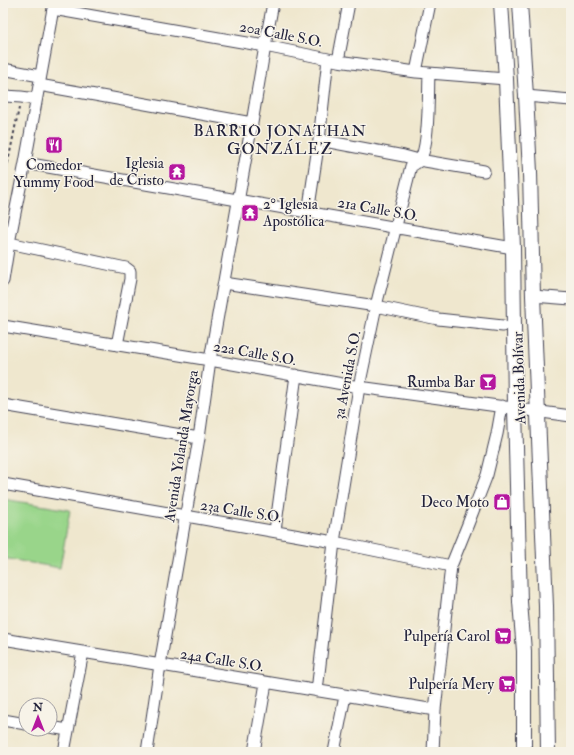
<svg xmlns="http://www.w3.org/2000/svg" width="574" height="755" font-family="'IM FELL Double Pica',serif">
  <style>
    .green { fill: #99d58a; stroke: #5e7c62 }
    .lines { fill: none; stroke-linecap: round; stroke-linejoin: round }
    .minor-casing { stroke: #414051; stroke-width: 13 }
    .major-casing { stroke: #414051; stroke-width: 16 }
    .path { stroke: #414051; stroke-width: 2; stroke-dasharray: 3 3; stroke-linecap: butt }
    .minor { stroke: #fff; stroke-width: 11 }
    .major { stroke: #fff; stroke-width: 14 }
    .labels { text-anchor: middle; stroke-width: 3; stroke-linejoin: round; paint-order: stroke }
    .street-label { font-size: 15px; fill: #22223b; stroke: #f7f3e8 }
    .poi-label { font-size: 15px; fill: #22223b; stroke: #f7f3e8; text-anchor: end }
    .neighbourhood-label { font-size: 16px; letter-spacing: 1px; fill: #22223b; stroke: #f7f3e8 }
  </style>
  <rect width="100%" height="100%" fill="#f7f3e8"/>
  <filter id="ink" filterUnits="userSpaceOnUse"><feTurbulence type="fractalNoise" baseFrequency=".025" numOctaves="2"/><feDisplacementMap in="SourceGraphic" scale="8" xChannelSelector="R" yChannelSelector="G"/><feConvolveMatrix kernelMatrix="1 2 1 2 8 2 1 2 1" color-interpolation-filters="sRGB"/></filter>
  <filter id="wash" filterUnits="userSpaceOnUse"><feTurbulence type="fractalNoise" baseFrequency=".012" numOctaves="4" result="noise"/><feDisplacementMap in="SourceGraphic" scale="16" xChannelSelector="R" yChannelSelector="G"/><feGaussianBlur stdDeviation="0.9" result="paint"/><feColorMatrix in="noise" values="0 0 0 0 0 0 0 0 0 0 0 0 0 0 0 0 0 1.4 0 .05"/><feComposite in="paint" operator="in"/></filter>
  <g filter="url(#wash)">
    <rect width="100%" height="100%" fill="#efe7ce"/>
    <path class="green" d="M3,499L70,510L60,568L3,558Z"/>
  </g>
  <g filter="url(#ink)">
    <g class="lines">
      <defs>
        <path id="minor" d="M53,9L265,46L338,61L416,72L506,79
          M338,61L349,3
          M3,68L8,70L40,76
          M416,72L430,3
          M39,85L252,123
          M3,96H5L21,97L36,99
          M526,96L571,100
          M319,140L404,156L419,160L484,171
          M25,163L513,248
          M308,213L319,140L328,59
          M9,243L126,268L130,271V279L117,345
          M3,281L9,243L25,163L54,3
          M224,283L376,306L438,319L503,326
          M533,296L571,299
          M3,326L210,360L359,387L571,416
          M3,405L199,438
          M3,484L334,542L451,566
          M275,531L296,375
          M3,639L435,710
          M317,691L334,542L359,387L376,306L411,166C413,165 417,163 419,161C430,149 428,91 429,73
          M3,720L26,724
          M50,727L68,730
          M64,752L83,652
          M147,752L160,665L199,438L210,360L252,123L265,46L273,3
          M254,752L266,683
          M334,752L345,696
          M433,752L435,710L451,566L468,524L487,475L497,434L502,406"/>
        <path id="major" d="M501,3L506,79L513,248L515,408L520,602L524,651V752
          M520,3L526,96L530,172L533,296L546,606L548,752"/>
      </defs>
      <use href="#minor" class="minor-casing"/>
      <use href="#major" class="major-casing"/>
      <path class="path" d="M3,187L19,108"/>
      <use href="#minor" class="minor"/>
      <use href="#major" class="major"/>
    </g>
  </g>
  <defs>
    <symbol id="restaurant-square" viewBox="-11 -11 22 22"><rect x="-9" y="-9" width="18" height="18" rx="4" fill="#b5179e" stroke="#f7f3e8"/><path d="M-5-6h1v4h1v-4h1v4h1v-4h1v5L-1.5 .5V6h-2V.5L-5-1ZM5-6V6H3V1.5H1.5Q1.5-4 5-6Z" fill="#fff"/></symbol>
    <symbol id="temple-square" viewBox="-11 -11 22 22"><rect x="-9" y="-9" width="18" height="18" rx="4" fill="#b5179e" stroke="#f7f3e8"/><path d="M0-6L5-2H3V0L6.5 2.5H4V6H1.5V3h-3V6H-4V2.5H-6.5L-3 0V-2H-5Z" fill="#fff"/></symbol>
    <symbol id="bar-square" viewBox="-11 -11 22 22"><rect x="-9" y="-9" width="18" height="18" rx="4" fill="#b5179e" stroke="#f7f3e8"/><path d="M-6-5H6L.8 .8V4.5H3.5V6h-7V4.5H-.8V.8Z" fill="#fff"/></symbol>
    <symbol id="shop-square" viewBox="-11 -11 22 22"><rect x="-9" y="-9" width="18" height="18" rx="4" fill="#b5179e" stroke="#f7f3e8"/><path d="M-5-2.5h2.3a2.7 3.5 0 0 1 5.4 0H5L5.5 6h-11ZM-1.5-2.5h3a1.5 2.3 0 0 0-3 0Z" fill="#fff"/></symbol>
    <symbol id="supermarket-square" viewBox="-11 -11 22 22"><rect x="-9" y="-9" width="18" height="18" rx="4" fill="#b5179e" stroke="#f7f3e8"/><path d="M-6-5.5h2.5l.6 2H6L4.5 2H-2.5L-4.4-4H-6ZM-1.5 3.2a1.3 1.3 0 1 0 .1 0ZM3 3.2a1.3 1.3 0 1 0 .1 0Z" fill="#fff"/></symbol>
  </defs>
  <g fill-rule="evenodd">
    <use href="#restaurant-square" x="44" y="135" width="20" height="20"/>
    <use href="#temple-square" x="167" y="162" width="20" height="20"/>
    <use href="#temple-square" x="240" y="203" width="20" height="20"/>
    <use href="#bar-square" x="478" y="372" width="20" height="20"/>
    <use href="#shop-square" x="492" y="492" width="20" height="20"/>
    <use href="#supermarket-square" x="493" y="626" width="20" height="20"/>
    <use href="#supermarket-square" x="497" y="674" width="20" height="20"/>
  </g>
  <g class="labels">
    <g class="street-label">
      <text transform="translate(281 34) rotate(11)" y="5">20a Calle S.O.</text>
      <text transform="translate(378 209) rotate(10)" y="5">21a Calle S.O.</text>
      <text transform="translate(255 353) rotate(10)" y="5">22a Calle S.O.</text>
      <text transform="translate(347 375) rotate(-79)" y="5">3a Avenida S.O.</text>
      <text transform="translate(519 378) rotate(-92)" y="5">Avenida Bolívar</text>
      <text transform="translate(181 446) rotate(-81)" y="5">Avenida Yolanda Mayorga</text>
      <text transform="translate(241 511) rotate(9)" y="5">23a Calle S.O.</text>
      <text transform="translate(222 660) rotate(9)" y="5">24a Calle S.O.</text>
    </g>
    <g class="poi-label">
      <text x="164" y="168">Iglesia<tspan x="164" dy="17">de Cristo</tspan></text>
      <text x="54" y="170" text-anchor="middle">Comedor<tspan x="54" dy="17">Yummy Food</tspan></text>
      <text x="263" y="209" text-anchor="start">2° Iglesia<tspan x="263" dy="17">Apostólica</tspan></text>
      <text x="475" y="387">Rumba Bar</text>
      <text x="489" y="507">Deco Moto</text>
      <text x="490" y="641">Pulpería Carol</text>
      <text x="494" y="689">Pulpería Mery</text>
    </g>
    <g class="neighbourhood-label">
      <text x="280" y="136">BARRIO JONATHAN<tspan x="280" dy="18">GONZÁLEZ</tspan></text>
    </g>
  </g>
  <rect width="574" height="755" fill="none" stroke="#f7f3e8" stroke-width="16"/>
  <g transform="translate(38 717)"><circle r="19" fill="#f7f3e8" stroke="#a29fa3"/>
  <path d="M0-3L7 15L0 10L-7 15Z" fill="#b5179e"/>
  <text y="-6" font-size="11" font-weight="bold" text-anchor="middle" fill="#22223b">N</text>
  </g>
</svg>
